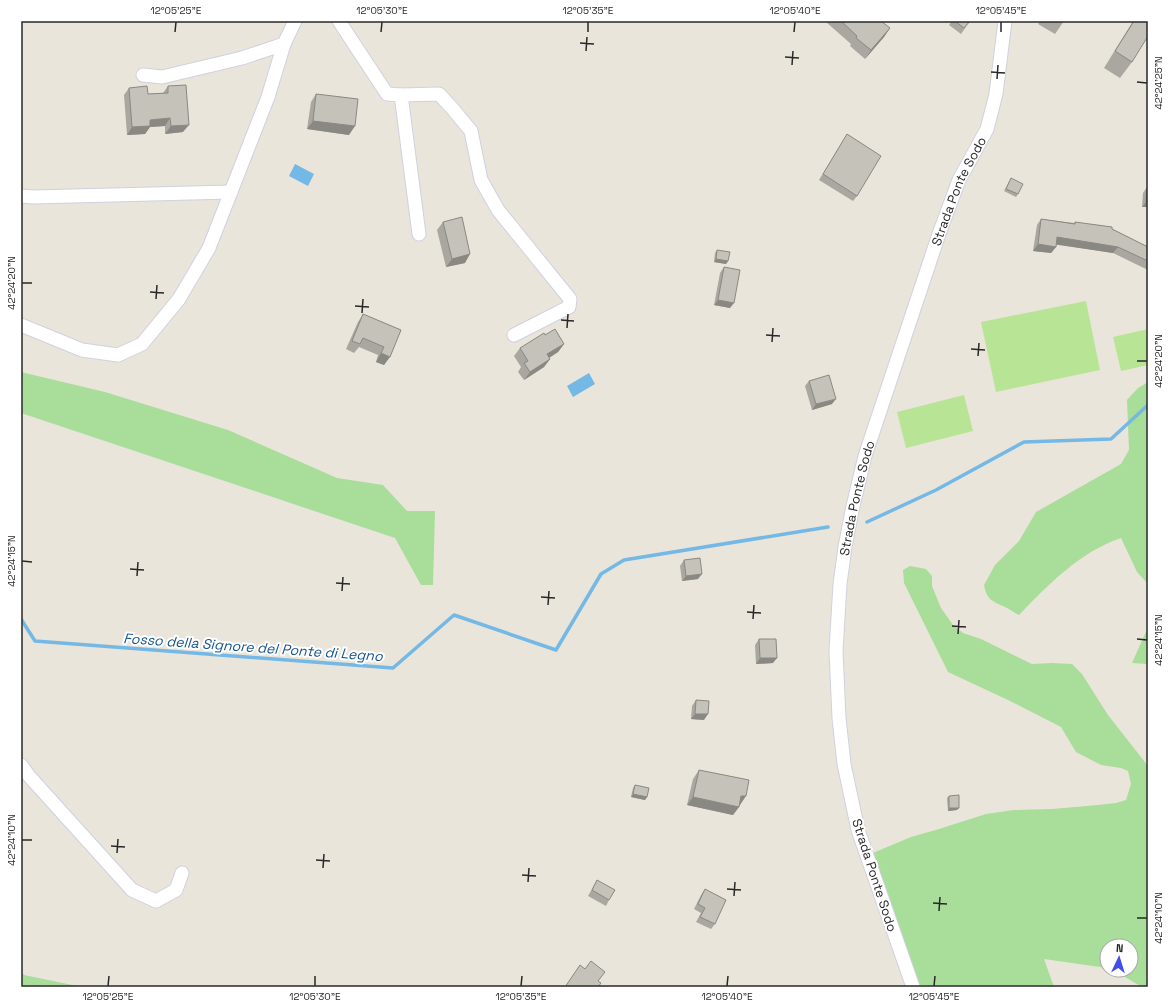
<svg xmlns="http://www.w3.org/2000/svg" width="1169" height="1008" font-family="'Space Grotesk',sans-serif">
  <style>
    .green { fill: #a8dd9a }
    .pitch { fill: #b8e496 }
    .water { fill: #74b8e5 }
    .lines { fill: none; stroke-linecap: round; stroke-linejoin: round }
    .stream { stroke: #74b8e5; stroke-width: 3.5 }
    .minor-casing { stroke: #d0d1e0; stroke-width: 15 }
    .minor { stroke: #fff; stroke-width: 13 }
    .wall { fill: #a9a7a0 }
    .shaded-wall { fill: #8a8882 }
    .building { fill: #c5c2ba; stroke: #8a8882 }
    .ticks { fill: none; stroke: #282828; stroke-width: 1.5 }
    .labels { text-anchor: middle; stroke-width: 4; stroke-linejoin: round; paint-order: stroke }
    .street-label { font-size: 13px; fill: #282828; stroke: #fff }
    .water-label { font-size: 14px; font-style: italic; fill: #16558e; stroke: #fff }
    .neatline { fill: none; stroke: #282828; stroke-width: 1.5 }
    .ticks-label { font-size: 10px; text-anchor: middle; fill: #282828 }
  </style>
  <rect width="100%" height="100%" fill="#eae5da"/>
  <path class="green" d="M21,372L105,392L228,430L337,478L383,485L407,511H435L433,585H421L395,538L21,413Z
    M1148,382V584L1137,572L1121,538C1080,552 1049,584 1019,615C1014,613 1010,609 1005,607C992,601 987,600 984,585L995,565L1019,541L1036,512L1121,464L1129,450L1127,400L1138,388Z
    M910,566L926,569L932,576V586L941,608L953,625L963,633L981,639L1032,664L1052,663L1072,664L1082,674L1108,715L1148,766V987H1142L1113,970H1131V946H1107V968L1044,959L1054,987H920L873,853L911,837L939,829L986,814L1014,810L1052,809L1098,805L1116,803L1126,800L1131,784L1128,771L1121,768L1101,765L1076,752L1061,727L1008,700L948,672L904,583L903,570Z
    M1148,627V664L1132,663Z
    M21,971L24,975L82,987H21Z"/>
  <path class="pitch" d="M1086,301L1100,370L996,392L981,322Z
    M1148,329V365L1121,371L1113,337Z
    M964,395L973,431L906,448L897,412Z"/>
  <path class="water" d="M295,164L314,174L308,186L289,176Z
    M589,373L595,384L573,397L567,386Z"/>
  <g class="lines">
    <path class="stream" d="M867,522L936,490L1024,442L1111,439L1148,405
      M21,619L35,641L393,668L454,615L556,650L601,574L624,560L828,527"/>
    <defs>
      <g id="minor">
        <path d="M339,21L387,94L401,95L439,94L452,108L471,131L481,180L498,210L570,299L569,307L514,335"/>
        <path d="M143,75L162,77L242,58L284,44L295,21"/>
        <path d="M401,95L419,234"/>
        <path d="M21,196L33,197L231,192"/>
        <path d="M21,325L82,350L118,355L142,344L179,299L209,248L268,97L284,44"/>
        <path d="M21,765L29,776L132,890L156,901L176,890L182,873"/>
        <path id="s1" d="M913,987L858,830L844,764L839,718L836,651L840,584L845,547L853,506L865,456L939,234L959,180L987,129L996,94L1005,21"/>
      </g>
    </defs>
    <use href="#minor" class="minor-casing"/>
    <use href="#minor" class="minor"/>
  </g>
  <path class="wall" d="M826,21H881L890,28L884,37L865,59L850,46L851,44L826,22Z
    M952,21H970L961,34L949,25Z
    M1040,21H1064L1055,34L1038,24Z
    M1133,21H1148L1132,62L1120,78L1104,68Z
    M168,86L183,132L165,134V126L150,127L145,134L127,135L124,95L129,88L148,94L163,93Z
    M316,94L349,135L307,129L311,102Z
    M847,134L857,196L853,201L819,180Z
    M1011,178L1018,194L1016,197L1004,191Z
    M1147,187H1148V207H1142L1143,193Z
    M1041,219L1074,223L1075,222L1112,229L1148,247V270L1113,253L1056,244V247L1051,253L1033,251L1037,225Z
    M443,222L465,263L446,267L437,230Z
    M717,250L728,261L726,264L714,262L715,253Z
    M724,267L730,308L714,305L720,273Z
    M363,314L401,330L384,365L376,362L378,355L359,347L354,353L346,349L358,322Z
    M545,335L564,344L558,352L549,358L550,359L544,367L524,380L518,372L521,367L514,356L520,348Z
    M809,381L832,404L812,410L805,386Z
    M684,560L698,579L682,581L680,566Z
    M759,639L773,663L756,664L755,645Z
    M696,700L704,720L691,719L692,706Z
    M699,770L740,805L733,815L687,805L693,779Z
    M635,785L647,797L645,800L631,797L633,788Z
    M949,796L957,810L948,811L947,798Z
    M597,880L609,900L606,906L588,896Z
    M705,889L715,924L711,929L696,922L701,913L694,909L701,895Z"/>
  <path class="shaded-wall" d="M890,28L884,37L865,59L871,50Z
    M170,118L165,126L150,127L145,134L127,135L132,127L150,120Z
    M313,121L355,126L349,135L307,129Z
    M189,125L183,132L165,134L171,126Z
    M1146,202H1148V207H1142Z
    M1057,237L1118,247L1113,253L1052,244Z
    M1038,244L1056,247L1051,253L1033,251Z
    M470,254L465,263L446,267L452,259Z
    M716,259L728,261L726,264L714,262Z
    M718,300L734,303L730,308L714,305Z
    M564,344L558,352L541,363L547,354Z
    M381,353L390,357L384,365L376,362Z
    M550,359L544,367L524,380L530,372Z
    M836,399L832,404L812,410L816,404Z
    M702,574L698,579L682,581L686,576Z
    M760,658H777L773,663L756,664Z
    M695,714H708L704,720L691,719Z
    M633,794L647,797L645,800L631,797Z
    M741,796H746L740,805L735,804Z
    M693,797L739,807L733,815L687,805Z
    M949,808H959L957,810L948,811Z"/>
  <path class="building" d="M841,21H881L890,28L871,50L856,38L857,36Z
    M955,21H970L964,28Z
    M1134,21H1148V36L1132,62L1115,51Z
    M186,85L189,125L171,126L170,118L150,120V126L132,127L129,88L147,86L148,94L168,93V86Z
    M316,94L358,99L355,126L313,121Z
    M847,134L881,156L857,196L823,174Z
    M1011,178L1023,184L1018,194L1006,189Z
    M1147,187H1148V202H1146Z
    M462,217L470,254L452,259L443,222Z
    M1041,219L1075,224V222L1112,227V229L1148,247V261L1118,247L1057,237L1056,247L1038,244Z
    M717,250L730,252L728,261L716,259Z
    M724,267L740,270L734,303L718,300Z
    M363,314L401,330L390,357L381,353L384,347L363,338L360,344L352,341Z
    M555,329L564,344L547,354L550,359L530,372L524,363L528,361L520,348L544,333L545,335Z
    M829,375L836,399L816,404L809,381Z
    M700,558L702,574L686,576L684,560Z
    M759,639H776L777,658H760Z
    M696,700L709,701L708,714H695Z
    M699,770L749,780L746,796H741L739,807L693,797Z
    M635,785L649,788L647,797L633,794Z
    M959,795V808H949V796Z
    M597,880L615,890L609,900L592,890Z
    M705,889L726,900L715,924L700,917L705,908L698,904Z
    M591,961L605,972L598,981L601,983L598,987H565L580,965L585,969Z"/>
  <path class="ticks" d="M175,32L176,22M381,32L382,22M588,32V22M794,32L795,22M1001,32V22M580,43L594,44M586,51L587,37M785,57L799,58M792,65L793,51M991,72L1005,73M997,79L998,65M1137,82L1147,83M22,283H32M150,292L164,293M156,299L157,285M355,306L369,307M362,313L363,299M561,320L574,321M567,328L568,314M766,335L780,336M772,342L773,328M971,349L985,350M978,356L979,343M1137,361H1147M22,561L32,562M130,569L144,570M137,576L138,562M336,583L350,584M342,591L343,577M541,597L555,598M548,605L549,591M747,612L761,613M753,619L754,605M952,626L966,627M958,634L959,620M1137,639L1147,640M22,840H32M111,846L125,847M117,853L118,839M316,860L330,861M323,868L324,854M522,875L536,876M528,882L529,868M727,889L741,890M734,896L735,882M933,903L947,904M939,911L940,897M1137,918H1147M108,986L109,976M315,986V976M521,986L522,976M727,986L728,976M934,986L935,976"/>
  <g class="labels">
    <g class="street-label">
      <text dy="5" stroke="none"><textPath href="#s1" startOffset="826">Strada Ponte Sodo</textPath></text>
      <text dy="5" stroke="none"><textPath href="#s1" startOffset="502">Strada Ponte Sodo</textPath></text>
      <text transform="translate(875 875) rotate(72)" y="5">Strada Ponte Sodo</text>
    </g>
    <g class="water-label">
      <text transform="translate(253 647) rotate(4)" y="5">Fosso della Signore del Ponte di Legno</text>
    </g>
  </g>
  <rect width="1169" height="1008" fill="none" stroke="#ffffff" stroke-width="44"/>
  <g transform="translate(1119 958) rotate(4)"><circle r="19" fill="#ffffff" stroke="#a9a9a9"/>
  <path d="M0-3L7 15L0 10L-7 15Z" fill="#444dec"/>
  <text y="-6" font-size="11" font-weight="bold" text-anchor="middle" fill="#282828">N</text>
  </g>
  <rect x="22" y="22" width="1125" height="964" class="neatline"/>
  <g class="ticks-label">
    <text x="176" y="14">12°05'25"E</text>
    <text x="382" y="14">12°05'30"E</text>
    <text x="588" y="14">12°05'35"E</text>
    <text x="795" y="14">12°05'40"E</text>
    <text x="1001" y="14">12°05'45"E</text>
    <text transform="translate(1158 83) rotate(-90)" y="4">42°24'25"N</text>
    <text transform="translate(11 283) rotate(-90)" y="4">42°24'20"N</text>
    <text transform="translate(1158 361) rotate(-90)" y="4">42°24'20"N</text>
    <text transform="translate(11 561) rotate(-90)" y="4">42°24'15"N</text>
    <text transform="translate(1158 640) rotate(-90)" y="4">42°24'15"N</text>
    <text transform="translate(11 840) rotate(-90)" y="4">42°24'10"N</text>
    <text transform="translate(1158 918) rotate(-90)" y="4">42°24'10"N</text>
    <text x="108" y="1000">12°05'25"E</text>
    <text x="315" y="1000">12°05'30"E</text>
    <text x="521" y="1000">12°05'35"E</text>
    <text x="727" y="1000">12°05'40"E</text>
    <text x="934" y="1000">12°05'45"E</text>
  </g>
</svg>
